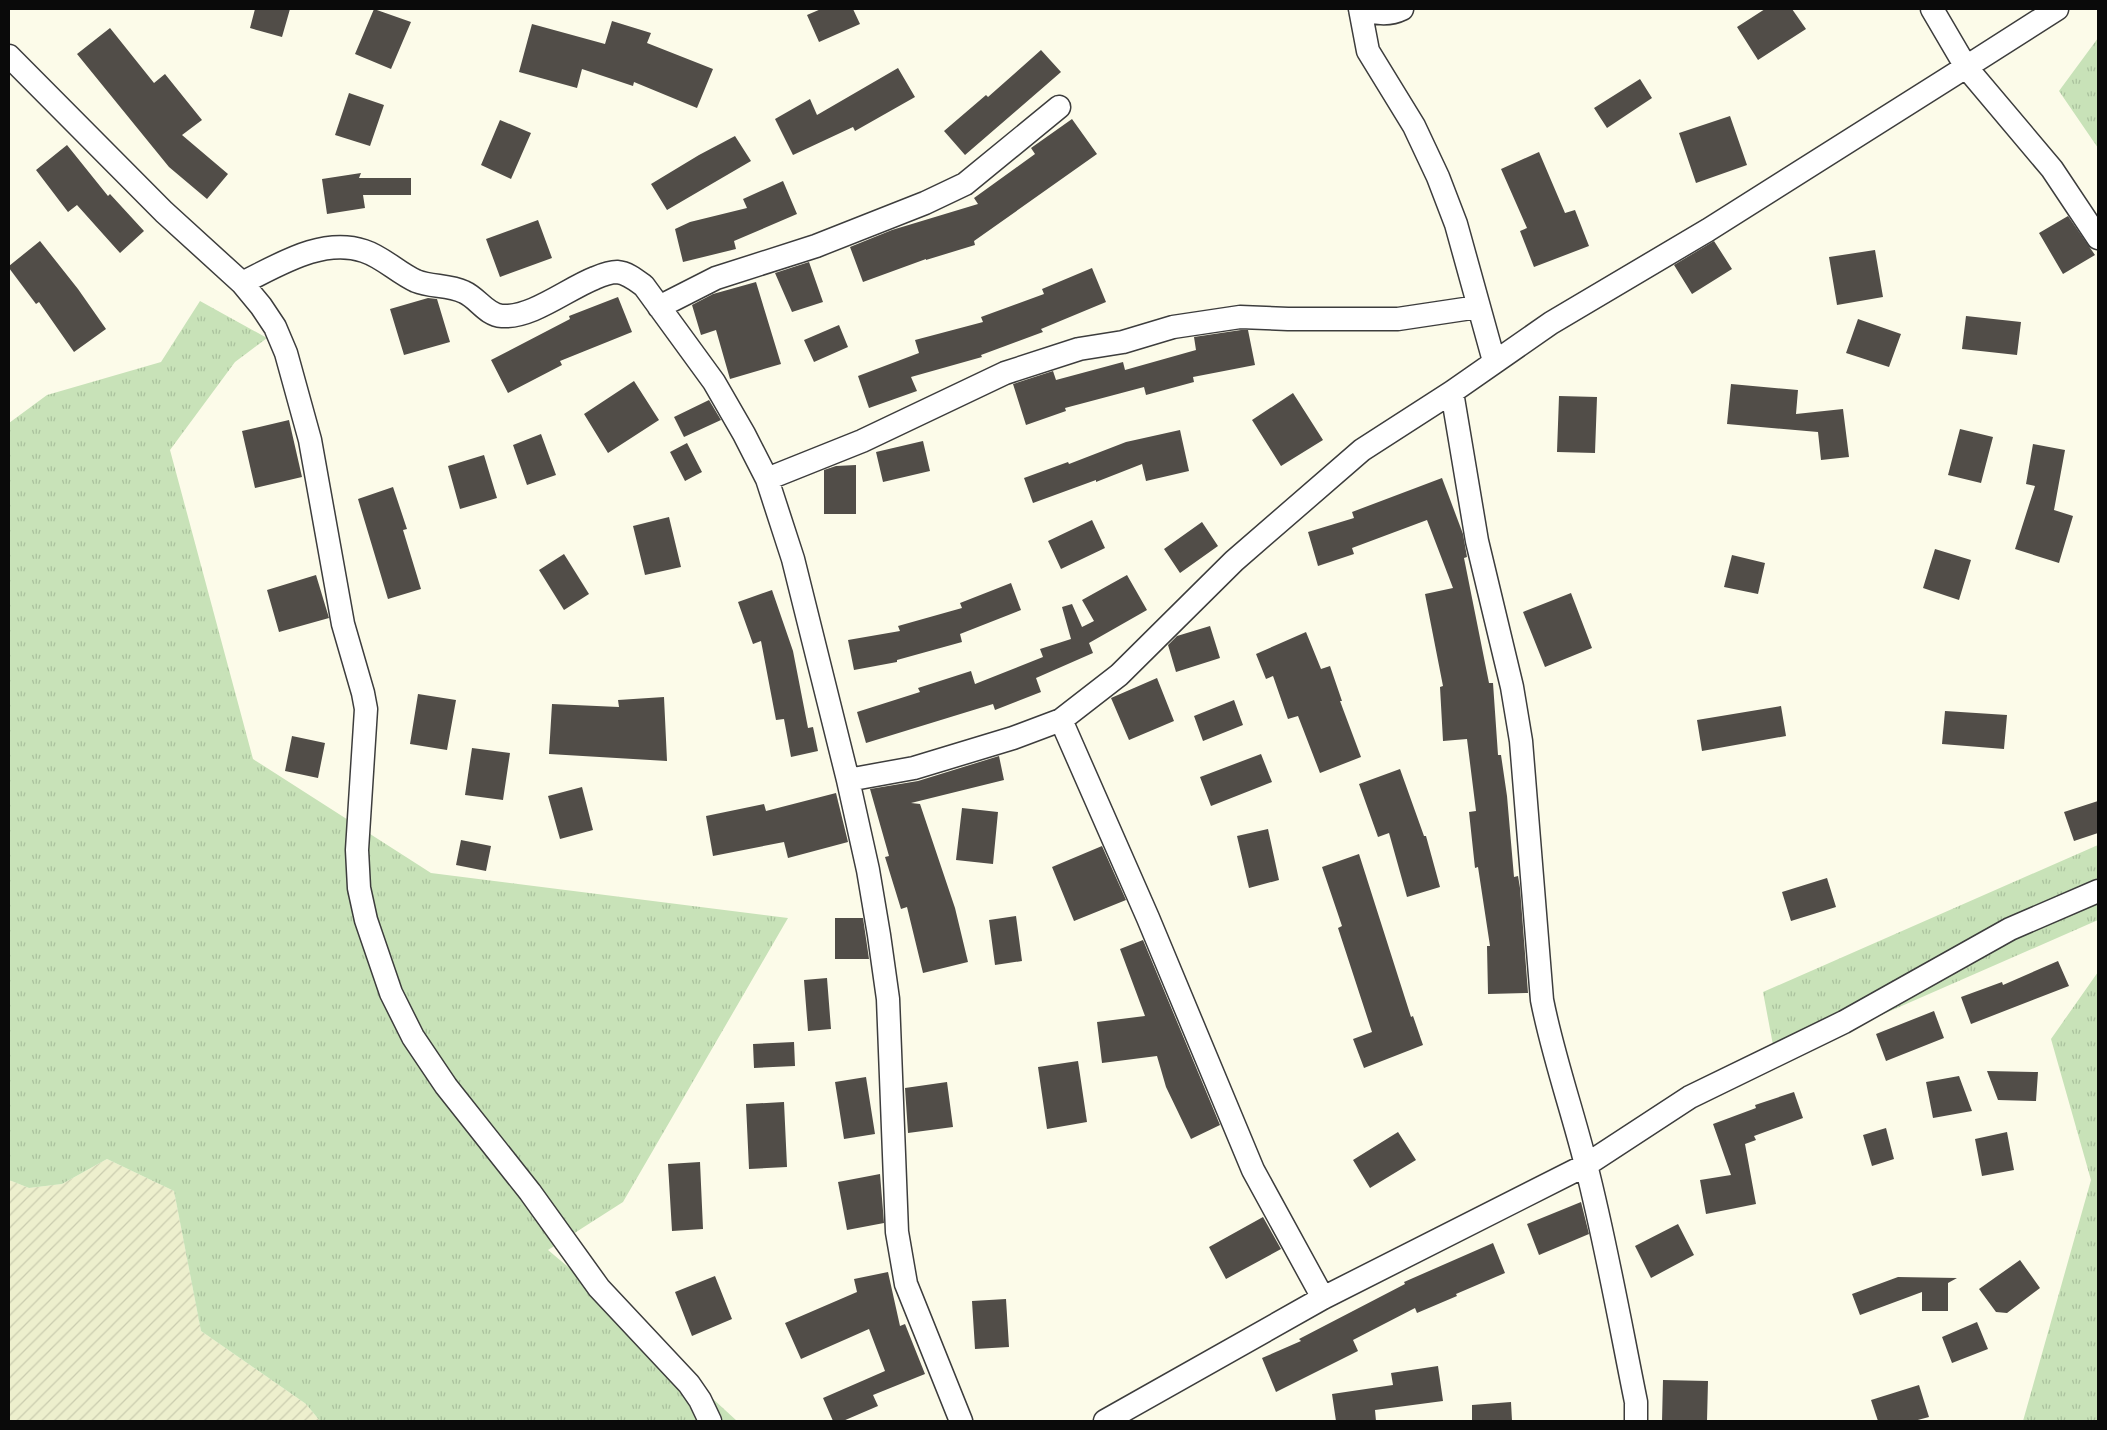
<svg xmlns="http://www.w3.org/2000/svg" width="2107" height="1430" font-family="Lora,serif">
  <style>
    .farmland { fill: url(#farmland-furrows) }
    .grass { fill: url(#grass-tufts) }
    .building { fill: #514d48 }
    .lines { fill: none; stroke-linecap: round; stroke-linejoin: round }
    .street-casing { stroke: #3d3d3d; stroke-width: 25 }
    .street { stroke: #fff; stroke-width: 22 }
  </style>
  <defs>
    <pattern id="farmland-furrows" width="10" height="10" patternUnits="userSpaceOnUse" patternTransform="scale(1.25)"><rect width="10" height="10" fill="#edefcd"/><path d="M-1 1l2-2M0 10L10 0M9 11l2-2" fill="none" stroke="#caccaf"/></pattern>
    <pattern id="grass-tufts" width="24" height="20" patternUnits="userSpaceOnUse" patternTransform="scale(1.25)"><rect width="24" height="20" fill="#c8e2b8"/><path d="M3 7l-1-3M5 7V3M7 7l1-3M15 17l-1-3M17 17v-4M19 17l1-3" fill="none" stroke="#aac19d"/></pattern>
  </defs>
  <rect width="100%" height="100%" fill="#fcfbe9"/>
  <path class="farmland" d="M107,1159L174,1191L201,1331L306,1404L320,1421H9V1180L29,1188L62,1184Z"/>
  <path class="grass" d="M2098,38V148L2059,91Z
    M200,301L267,338L235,362L170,450L253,759L431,873L788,918L623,1202L548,1250L579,1276L737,1421H320L306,1404L201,1331L174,1191L107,1159L62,1184L29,1188L9,1180V423L47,395L161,362Z
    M2098,845V920L1776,1061L1763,992Z
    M2098,972V1421H2023L2091,1180L2051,1039Z"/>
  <path class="building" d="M255,9H290L282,37L250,28Z
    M374,9L411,22L391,69L355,54Z
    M821,9H853L860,24L819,42L807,15Z
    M1765,9H1792L1806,29L1758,60L1737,27Z
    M612,21L651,33L647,43L713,69L697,108L634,82L633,86L582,69L577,88L519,72L532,24L605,44Z
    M110,28L154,83L165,74L202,120L182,135L228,174L207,199L169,167L77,54Z
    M1041,50L1061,72L965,155L944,131L986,95L988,97Z
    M898,68L915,97L855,131L853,127L793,155L775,119L810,99L817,115Z
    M1640,79L1652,98L1607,128L1594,108Z
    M349,93L384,105L370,146L335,135Z
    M1730,116L1747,165L1696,183L1679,133Z
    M1072,119L1097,154L974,241L975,245L926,260V259L863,282L850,247L892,230L978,204L974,198L1035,154L1031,148Z
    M500,120L531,133L511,179L481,165Z
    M735,136L751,161L667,210L651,184L699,155Z
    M67,145L108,196L110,194L144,231L120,253L77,205L68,212L36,170Z
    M1539,152L1565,213L1575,210L1589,246L1534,267L1520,231L1527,228L1501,169Z
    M361,173L359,178H411V195H363L365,208L327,214L322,179Z
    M783,181L797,214L734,241L736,249L683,262L675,229L690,222L747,208L743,199Z
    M2068,216L2095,255L2063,274L2039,233Z
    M538,220L552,258L500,277L486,239Z
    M40,241L78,289L106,329L74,352L39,302L36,304L9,268V266Z
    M1714,241L1732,269L1692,294L1674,265Z
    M1875,250L1883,297L1837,305L1829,257Z
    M809,262L823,302L792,312L775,273Z
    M1092,268L1106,302L1041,329L1043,332L981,355L982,357L911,377L917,391L869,408L858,376L919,353L915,340L983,322L981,317L1044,294L1042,289Z
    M756,282L781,364L730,379L716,330L701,335L692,305L713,294Z
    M618,297L632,332L560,361L562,365L508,393L491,360L570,319L569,316Z
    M428,298L437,299L450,342L404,355L390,309Z
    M1966,316L2021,322L2017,355L1962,349Z
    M1858,319L1901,334L1889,367L1846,353Z
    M839,325L848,347L814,362L804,340Z
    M1241,330H1248L1255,365L1193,377L1194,382L1146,395L1144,387L1065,408L1066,411L1026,425L1013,384L1053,371L1056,380L1123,362L1125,370L1196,350L1194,337Z
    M634,381L659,420L608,453L584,414Z
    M1731,384L1798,390L1796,414L1843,409L1849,457L1821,460L1818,432L1727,424Z
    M1293,393L1323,440L1281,466L1252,420Z
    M1559,396L1597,397L1595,453L1557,452Z
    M709,400L721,420L684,437L674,417Z
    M289,420L302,477L255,488L242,431Z
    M1960,429L1993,437L1981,483L1948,475Z
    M1180,430L1189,471L1146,481L1142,464L1096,482V480L1033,503L1024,478L1068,462L1069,464L1126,442Z
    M541,434L556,475L527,485L513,445Z
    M923,441L930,471L883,482L876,452Z
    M687,443L702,472L685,481L670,452Z
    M2033,444L2065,450L2054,510L2073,516L2059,563L2015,549L2035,486L2026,484Z
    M484,455L497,498L460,509L448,466Z
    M856,465V514H824V470L836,466Z
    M1442,478L1463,534L1467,557L1464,558L1489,683H1493L1498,755H1501L1507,796L1514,877L1518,876L1520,888L1528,993L1488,994L1487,946H1490L1478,867L1475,868L1469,812L1476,811L1467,739L1443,741L1440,687L1443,686L1425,594L1453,588L1427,520L1352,548L1354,554L1318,566L1308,532L1354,518L1352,512Z
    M393,487L407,529L403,530L421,589L388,599L358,499Z
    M669,517L681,567L645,575L633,526Z
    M1092,520L1105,548L1061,569L1048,541Z
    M1202,522L1218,546L1180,573L1164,549Z
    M1935,549L1971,560L1959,600L1923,588Z
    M564,554L589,594L564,610L539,570Z
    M1732,555L1765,563L1758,594L1724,587Z
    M316,575L329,618L279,632L267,590Z
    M1127,575L1147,610L1089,643L1093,653L1036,678L1041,692L995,710L993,704L866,743L857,712L920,692L918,688L971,671L975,684L1043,657L1040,649L1071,639L1062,607L1072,604L1082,627L1094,621L1082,600Z
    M1011,583L1021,610L960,634L962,642L897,660V662L854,670L848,640L900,631L898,626L962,608L960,603Z
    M772,590L793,651L808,728L813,727L818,751L791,757L784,719L776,720L761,641L753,644L738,602Z
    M1571,593L1592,648L1545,667L1523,612Z
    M1210,626L1220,658L1176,672L1168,645L1177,636Z
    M1306,632L1321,669L1330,666L1342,701H1340L1361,757L1320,773L1298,716L1288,719L1273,676L1266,679L1256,654Z
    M1157,678L1174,721L1129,740L1111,698Z
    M418,694L456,700L447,750L410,744Z
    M664,697L667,761L549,754L552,704L619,707L618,700Z
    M1234,700L1243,725L1203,741L1194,716Z
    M1781,706L1786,736L1702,751L1697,720Z
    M1945,711L2007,715L2004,749L1942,744Z
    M292,736L325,743L318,778L285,771Z
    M472,748L510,753L503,800L465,795Z
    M1261,754L1272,782L1211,806L1200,777Z
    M999,756L1004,780L911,803L920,804L955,908L968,962L923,973L907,907L901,909L885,857L889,856L870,789L918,781Z
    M1400,769L1424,836H1426L1440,887L1407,897L1389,833L1378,837L1359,784Z
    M582,787L593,830L560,839L548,796Z
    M836,793L848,842L788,858L784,842L713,856L706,816L764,804L766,811Z
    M2098,801V833L2074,841L2064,812Z
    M962,808L998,812L993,864L956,860Z
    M1268,829L1279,880L1249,888L1237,836Z
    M461,840L491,846L486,871L456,865Z
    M1102,846L1126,900L1074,921L1052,867Z
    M1359,854L1411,1017L1413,1016L1423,1045L1364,1068L1353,1039L1372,1032L1338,928L1342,926L1322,867Z
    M1827,878L1836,907L1791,921L1782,892Z
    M1016,916L1022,961L995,965L989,920Z
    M835,918H863L869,959H835Z
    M1143,940L1220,1125L1191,1139L1166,1087L1157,1056L1102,1063L1097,1022L1145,1016L1120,949Z
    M2058,961L2069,986L1971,1024L1961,997L2002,982L2003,985Z
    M827,978L831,1029L808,1031L804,980Z
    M1934,1011L1944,1038L1886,1061L1876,1034Z
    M794,1042L795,1066L754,1068L753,1044Z
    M1078,1061L1087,1122L1047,1129L1038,1067Z
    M1987,1071L2038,1072L2036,1101L1998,1100Z
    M1959,1076L1972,1111L1933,1118L1926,1082Z
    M866,1077L875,1134L844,1139L835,1082Z
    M947,1082L953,1127L908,1133L905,1088Z
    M1794,1092L1803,1118L1754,1136L1756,1140L1745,1144L1756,1204L1706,1214L1700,1180L1731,1175L1713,1124L1756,1108L1755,1105Z
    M784,1102L787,1167L749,1169L746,1104Z
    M1886,1128L1894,1159L1872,1166L1863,1135Z
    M1398,1132L1416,1160L1370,1188L1353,1160Z
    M2007,1132L2014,1170L1982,1176L1975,1139Z
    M700,1162L703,1229L672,1231L668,1164Z
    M880,1174L884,1223L847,1230L838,1182Z
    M1581,1202L1589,1234L1539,1255L1527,1224Z
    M1263,1217L1281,1249L1226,1279L1209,1247Z
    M1678,1224L1694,1255L1651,1278L1635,1246Z
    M1493,1243L1505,1273L1456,1294L1457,1296L1417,1313L1415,1308L1353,1340L1358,1351L1276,1392L1262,1358L1301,1341L1299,1339L1405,1284L1404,1282Z
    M2020,1260L2040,1288L2007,1313L1996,1312L1979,1289Z
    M888,1272L900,1326L905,1324L925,1374L873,1395L878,1406L843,1421H833L823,1398L885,1371L869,1329L801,1359L785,1323L857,1292L854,1279Z
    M715,1276L732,1319L692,1336L675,1292Z
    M1898,1277L1957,1278L1948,1283V1311H1922V1292L1860,1315L1852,1294Z
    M1006,1299L1009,1347L975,1349L972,1301Z
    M1977,1322L1988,1349L1952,1363L1942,1337Z
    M1438,1366L1443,1401L1375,1410L1376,1421H1336L1332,1394L1393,1385L1391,1373Z
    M1663,1380L1708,1381L1707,1421H1662Z
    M1919,1385L1929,1417L1914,1421H1878L1871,1400Z
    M1511,1402L1512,1421H1472V1405Z"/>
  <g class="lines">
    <defs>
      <path id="street" d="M1360,9L1368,51L1414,126L1438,177L1456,224L1494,361
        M1360,9C1374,13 1388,16 1402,9
        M2057,9L1966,67L2052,169L2098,238
        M9,56L164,212L242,283L261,306L275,327L286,353L310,440L343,624L363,693L366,709L357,850L359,888L366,920L391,993L413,1037L446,1086L530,1192L599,1288L689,1384L700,1400L710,1421
        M242,283C279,265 322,237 364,251C383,257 398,273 416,281C431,287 449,285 464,292C478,298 486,315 502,316C532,318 567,289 595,278C602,275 610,272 617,272C628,273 636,280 644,286L714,382L744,434L767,479L793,559L848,780L868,870L879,935L888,999L897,1232L906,1284L961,1421
        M659,307L716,278L816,246L925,203L965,184L1059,107
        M1452,392L1477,541L1512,687L1521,741L1542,1000C1553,1056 1572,1109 1586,1165C1606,1243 1620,1323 1636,1402V1421
        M767,479L862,441L1005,373L1079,349L1123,342L1173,327L1240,317L1288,319H1398L1478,307
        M1061,720L1148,918L1253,1170L1323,1298
        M848,780L914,768L1013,738L1061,720L1119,675L1234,561L1362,450L1452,392L1551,323L1708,230L1966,67L1932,9
        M1105,1421L1323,1298L1586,1165L1690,1097L1844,1022L2010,929L2098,891"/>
    </defs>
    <use href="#street" class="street-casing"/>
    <use href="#street" class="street"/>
  </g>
  <rect width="2107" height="1430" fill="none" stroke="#0a0a0a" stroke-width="20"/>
</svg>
